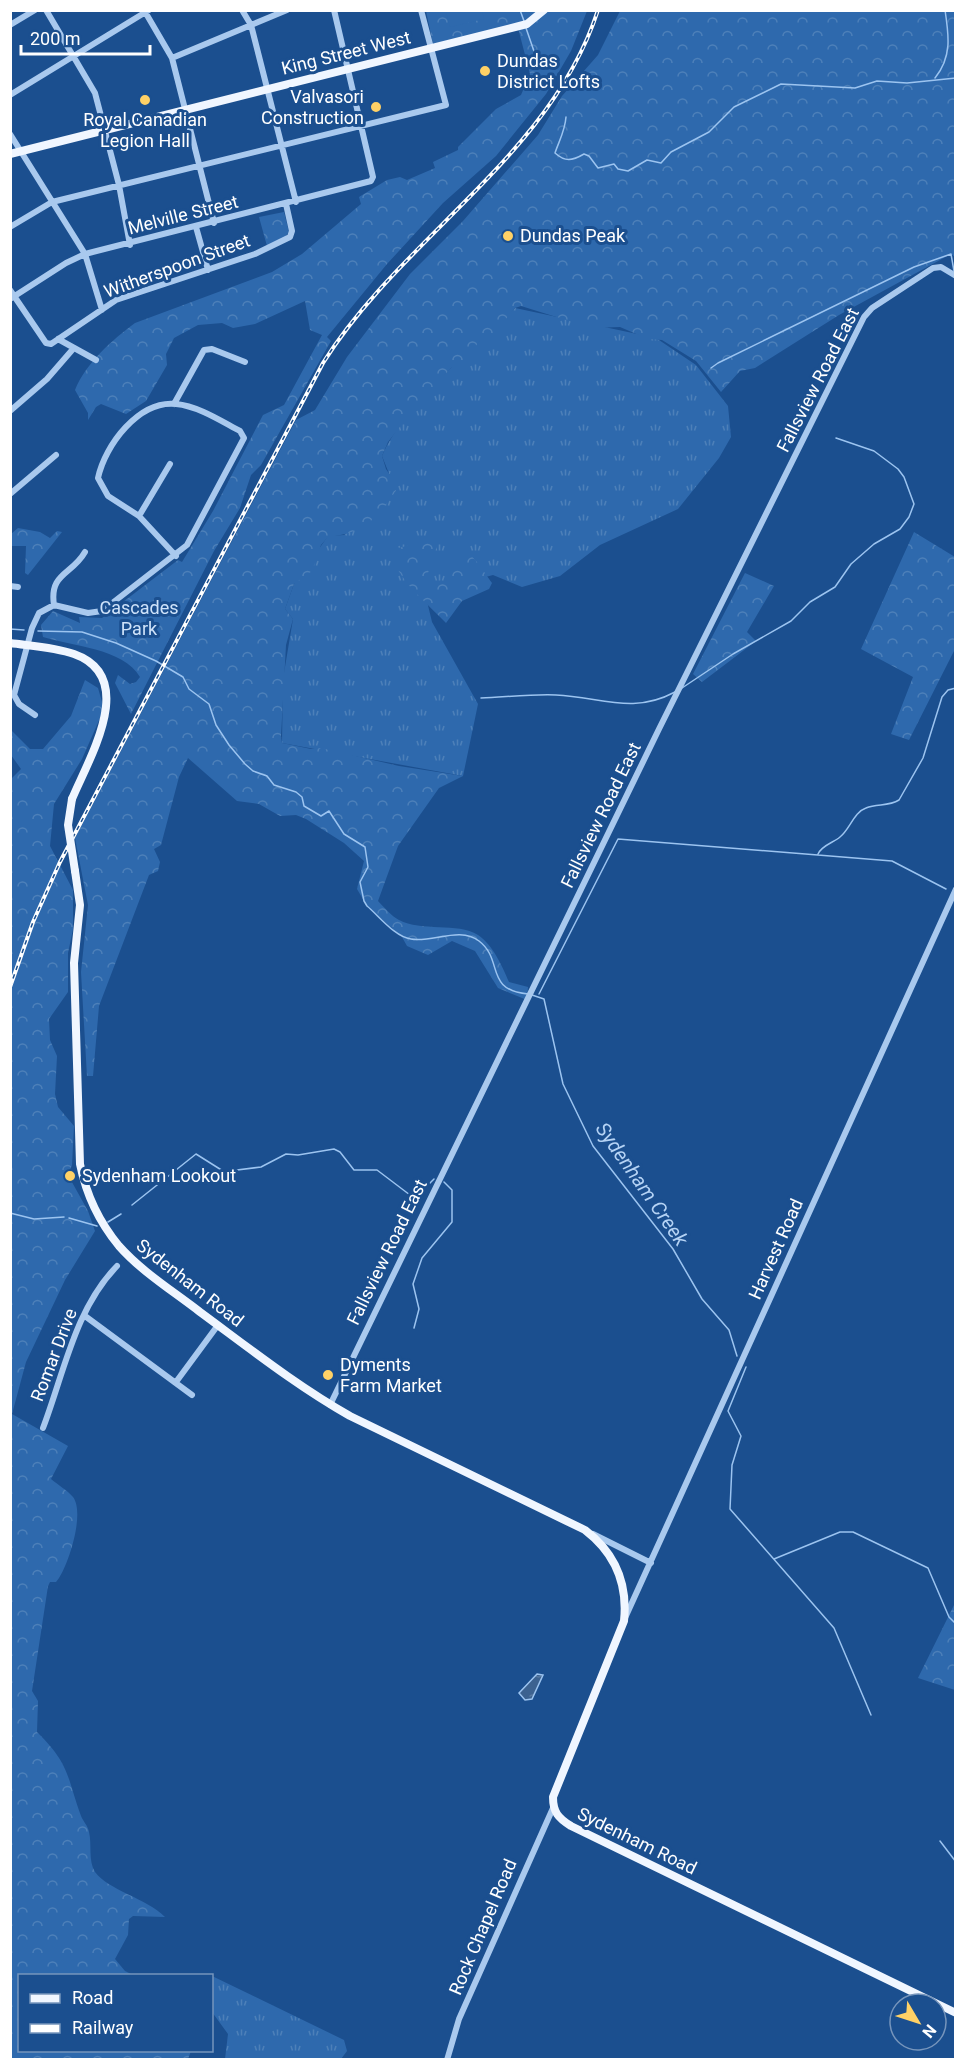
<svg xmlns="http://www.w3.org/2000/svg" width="966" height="2070" font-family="Roboto,sans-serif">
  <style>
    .grass { fill: url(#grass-tufts) }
    .forest { fill: url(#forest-crowns) }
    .garden { fill: #2e69ad }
    .water { fill: url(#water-ripples); stroke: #9cc4f0; stroke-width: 1.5 }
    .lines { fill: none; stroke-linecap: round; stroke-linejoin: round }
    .stream { stroke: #9cc4f0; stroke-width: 1.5 }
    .minor { stroke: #a9c9ee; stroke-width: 6 }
    .major { stroke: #f0f6ff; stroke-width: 8 }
    .rail-casing { stroke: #fff; stroke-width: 4 }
    .rail { stroke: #1b4f8f; stroke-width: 1.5; stroke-dasharray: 4.5; stroke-linecap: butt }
    .major-bridge { stroke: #f0f6ff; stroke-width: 8 }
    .poi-dot { fill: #ffd166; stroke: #1b4f8f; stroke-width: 2 }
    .labels { text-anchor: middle; stroke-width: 6; stroke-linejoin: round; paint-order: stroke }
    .street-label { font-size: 18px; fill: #fff; stroke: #1b4f8f }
    .poi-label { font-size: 18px; fill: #fff; stroke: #1b4f8f; text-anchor: start }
    .park-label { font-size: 18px; fill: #cfe3fa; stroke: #1b4f8f }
    .water-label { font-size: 20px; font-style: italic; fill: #b5d3f5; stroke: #1b4f8f }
  </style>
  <defs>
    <pattern id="grass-tufts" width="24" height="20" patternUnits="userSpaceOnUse" patternTransform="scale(1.5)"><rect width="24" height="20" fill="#2e69ad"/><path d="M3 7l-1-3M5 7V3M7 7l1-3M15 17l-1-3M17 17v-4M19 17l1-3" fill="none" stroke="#4d80b9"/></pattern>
    <pattern id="forest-crowns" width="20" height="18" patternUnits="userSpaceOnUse" patternTransform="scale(1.5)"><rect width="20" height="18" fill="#2e69ad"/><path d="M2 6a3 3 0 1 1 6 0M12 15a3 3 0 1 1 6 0" fill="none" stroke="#4d80b9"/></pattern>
    <pattern id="water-ripples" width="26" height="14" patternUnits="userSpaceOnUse" patternTransform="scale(1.5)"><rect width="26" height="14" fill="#3c6290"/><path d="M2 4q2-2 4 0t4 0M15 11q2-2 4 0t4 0" fill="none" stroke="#597aa1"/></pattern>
  </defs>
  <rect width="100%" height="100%" fill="#1b4f8f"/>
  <path class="grass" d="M515,308L656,338L696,365L728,406L731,437L719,458L678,509L600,545L560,576L522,587L493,575L425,593L432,622L478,704L463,776L282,743L283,679L293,619L285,609L294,584L328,536L344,535L396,491L382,456C405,403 474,348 515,308Z
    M212,1976L344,2040L347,2051L341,2059H225L228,2034L212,2012Z"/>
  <path class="forest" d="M426,11H587L571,51L546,94L496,156L443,203L387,264L327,337L331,341L261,465L251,475L240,508L214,551L131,714L115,683L118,675L130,684L136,682L140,677C123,648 71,646 43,637L41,625L53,611L80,623L79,617L102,618L178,560L182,562L213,511L263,415L284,405L322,335L310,330L305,301L255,324L233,328L222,323L198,325L174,338L166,354L167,365L146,401L126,414L101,404L96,407L88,420V413L75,390C86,363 112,340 135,323L272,272L302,254L361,204L359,197L387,180L400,177L407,180L435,168L433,162L458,150V147L496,109L521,95L530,74L517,24L433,44Z
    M620,11H955V257L951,254L839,315L755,368L740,371L721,392L696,361L662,340L648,339L620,327L592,328L521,306L515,308L493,334L479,342L463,361L451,368L417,405L388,442L382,456L386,469L396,484V491C374,519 366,533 328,537L321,545L312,571L294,584L285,609L293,619L286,645L281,736L282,743L311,749L321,748L399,766L463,776L439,788L398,846L378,901C384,907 391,916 399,920C421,932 457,922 478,935C493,945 502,966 509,982L528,987L527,1000L498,988L475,951L452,941L428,955L407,946L402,937L367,906L357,889L364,861L344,843L306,819L296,815L280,816L259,804L237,801L188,758L179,777L161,845L154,849L160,862L158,871L149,875L99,1006L93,1076H87L81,972L88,905L75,838L296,420L315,410L347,357L410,274L463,221L538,135L562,96L598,55Z
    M284,212L289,232L285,237L267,246L259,217Z
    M18,528L40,532L50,538L57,531L62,532L28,575L25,573L26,546H11V534Z
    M914,532L955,557V649L909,740L891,734L913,677L861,649Z
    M427,541L438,543L424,585L447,581L454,549C471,547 483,571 492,583L489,589L462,601L446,623C426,602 396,579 390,550Z
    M745,573L774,586L747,632L756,641L702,682L693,674Z
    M85,680L98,688L104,709L82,759L54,804L50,846L73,890V929L68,953V992L49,1019L50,1040L57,1056L55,1094L58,1107L74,1126L72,1165L68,1175L88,1211L95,1231L65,1280L26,1362L12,1414L68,1446L51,1479C58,1485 67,1490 73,1497C85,1513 69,1563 59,1578L56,1582H50L48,1586L32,1691L38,1701L37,1732C70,1765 66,1774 81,1816C83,1821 88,1826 89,1832C92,1844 88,1861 95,1872C108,1890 146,1898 165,1917L133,1916L129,1919L128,1935L115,1959L125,1971L133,1975L20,1976V2050L191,2051L188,2059H11L10,780L21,769L11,755V730L30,749H43L71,716Z
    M955,1603V1690L918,1678Z"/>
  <path class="garden" d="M446,11H482L484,19L450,27Z"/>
  <path class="water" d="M537,1674L543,1675L532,1699L525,1700L519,1693Z"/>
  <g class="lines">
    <path class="stream" d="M520,10L524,21
      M526,28L537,60L553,57
      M935,78C952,57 949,36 945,10
      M566,117C565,131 559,141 555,153C565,162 572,161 584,154L589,156L598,168L614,164L618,169L628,171L647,160L661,163L671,152L709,132L734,107L781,84L855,88L877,81L907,83L956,78
      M711,368L718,363L914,267L951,254L954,271
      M10,629L24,630
      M38,631L82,632L116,643L156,661L183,677L189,689L209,704L216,725L229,745L245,764L253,771L267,776L274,785L296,792L302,797L304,806L321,816L329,811L344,834L365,847L368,867L360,882L364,901L367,906C379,916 395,937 411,939C432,943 460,926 479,941C504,960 484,990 528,994
      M682,688L733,654L791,621L810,602L835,587L851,564L874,544L900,529L909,517L914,504L904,477L898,469L874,451L836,438
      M481,698C506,697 532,694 556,695C601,697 632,715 675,692
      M818,854C822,845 833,843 840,837C850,829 854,812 866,808C877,803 888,807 899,800L923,758L942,697L948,690L956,688
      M539,994L618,839L892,861L946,889
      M532,995L544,999L563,1084L593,1146L673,1249L702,1299L729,1330L737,1356
      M132,1205L196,1154L223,1171H229L261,1167L286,1154L298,1155L334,1149L340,1152L354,1170H377L410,1195L422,1191L434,1179
      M10,1213L34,1219L64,1217
      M69,1218L97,1226
      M108,1222L121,1214
      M414,1328L419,1309L413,1284L422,1258L452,1222V1190L444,1182
      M746,1367L728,1411L741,1436L732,1465L730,1509L834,1628L871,1715
      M774,1559L840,1532H853L928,1568L949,1617L956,1624
      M940,1841L956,1862"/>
    <path class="minor" d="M46,10L95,93L119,185L130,245
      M144,10L172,58L214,223
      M242,10L251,25L296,202
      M10,25L35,10
      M172,58L287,10
      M10,95L149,10
      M10,134L85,254L102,310
      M10,227L52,202L446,105L421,10
      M196,227L208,270
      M10,290L46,343L51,344L116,300L255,254L290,237L292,231L286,204
      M10,299L66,263L85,254L371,181L373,177L334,10
      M58,339L96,360
      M174,404L204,350L212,349L245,362
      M10,411L47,379L73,349
      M10,494L56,455
      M139,516L170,464
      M10,586L18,587
      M54,605C49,573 72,575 85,552
      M35,715L19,704L14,695L32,628L39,613L54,605L88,613L102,611L187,545L244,438L240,431C221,421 198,406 176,404C139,400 105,445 98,478L108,496L139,516L176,556
      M85,1316L192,1395
      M176,1382L218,1325
      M330,1405L659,729L864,317L872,308L933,268L941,267L956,276
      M43,1428C64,1373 75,1309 117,1266
      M593,1534L651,1563
      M625,1618L956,889
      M447,2060L459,2019L553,1808"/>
    <path class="major" d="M10,154L527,24L544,10
      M10,643C32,646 54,647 74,654C139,677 89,758 72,799
      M75,871L80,905L74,963L80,1164C86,1194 100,1223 119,1246C142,1272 173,1291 200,1312C249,1348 297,1386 350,1416L585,1530C615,1553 628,1583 624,1621L553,1797C553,1812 558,1818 571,1826L956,2013"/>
    <defs>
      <path id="rail" d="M10,987L33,922L60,862L323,363C402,237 551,156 598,10"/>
    </defs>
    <use href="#rail" class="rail-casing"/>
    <use href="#rail" class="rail"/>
    <path class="major-bridge" d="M72,799L68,825L75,871"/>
  </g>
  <g class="poi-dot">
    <circle cx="485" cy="71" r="6"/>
    <circle cx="145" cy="100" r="6"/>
    <circle cx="376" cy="107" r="6"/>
    <circle cx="508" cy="236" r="6"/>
    <circle cx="70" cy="1176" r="6"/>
    <circle cx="328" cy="1375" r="6"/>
  </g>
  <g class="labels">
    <g class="street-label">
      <text transform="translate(346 53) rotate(-14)" y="6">King Street West</text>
      <text transform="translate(183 215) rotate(-14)" y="6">Melville Street</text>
      <text transform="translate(177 266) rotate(-20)" y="6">Witherspoon Street</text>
      <text transform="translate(818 380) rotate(-63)" y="6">Fallsview Road East</text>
      <text transform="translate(601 815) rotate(-64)" y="6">Fallsview Road East</text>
      <text transform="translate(776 1249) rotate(-66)" y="6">Harvest Road</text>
      <text transform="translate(387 1252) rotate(-64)" y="6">Fallsview Road East</text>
      <text transform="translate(190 1283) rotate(38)" y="6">Sydenham Road</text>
      <text transform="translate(54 1355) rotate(-69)" y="6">Romar Drive</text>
      <text transform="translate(637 1841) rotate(26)" y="6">Sydenham Road</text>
      <text transform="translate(483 1927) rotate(-67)" y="6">Rock Chapel Road</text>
    </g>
    <g class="poi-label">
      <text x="497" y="67">Dundas<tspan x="497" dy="21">District Lofts</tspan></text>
      <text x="364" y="103" text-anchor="end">Valvasori<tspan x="364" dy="21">Construction</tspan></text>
      <text x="145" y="126" text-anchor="middle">Royal Canadian<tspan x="145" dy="21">Legion Hall</tspan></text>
      <text x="520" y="242">Dundas Peak</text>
      <text x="82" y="1182">Sydenham Lookout</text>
      <text x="340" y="1371">Dyments<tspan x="340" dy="21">Farm Market</tspan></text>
    </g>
    <g class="park-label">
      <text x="139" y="614">Cascades<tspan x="139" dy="21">Park</tspan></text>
    </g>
    <g class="water-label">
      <text transform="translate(642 1184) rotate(55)" y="7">Sydenham Creek</text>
    </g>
  </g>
  <rect width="966" height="2070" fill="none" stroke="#ffffff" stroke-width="24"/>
  <rect x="18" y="1974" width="195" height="78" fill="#1b4f8f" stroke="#7695bc" stroke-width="1.5"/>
  <rect x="30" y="1994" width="30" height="9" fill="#f0f6ff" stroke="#7695bc" stroke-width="1.5"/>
  <text x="72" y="2004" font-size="18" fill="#ffffff">Road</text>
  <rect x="30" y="2024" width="30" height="9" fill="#ffffff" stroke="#7695bc" stroke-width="1.5"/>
  <text x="72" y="2034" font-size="18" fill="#ffffff">Railway</text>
  <g transform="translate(918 2022) rotate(129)"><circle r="28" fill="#1b4f8f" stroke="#7695bc" stroke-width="1.5"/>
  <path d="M0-4.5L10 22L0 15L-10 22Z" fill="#ffd166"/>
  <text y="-9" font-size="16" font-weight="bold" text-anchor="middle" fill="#ffffff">N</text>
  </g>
  <path d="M21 45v9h129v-9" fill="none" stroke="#ffffff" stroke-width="3"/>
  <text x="30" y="45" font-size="18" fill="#ffffff" stroke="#1b4f8f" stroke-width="4.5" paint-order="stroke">200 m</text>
</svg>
